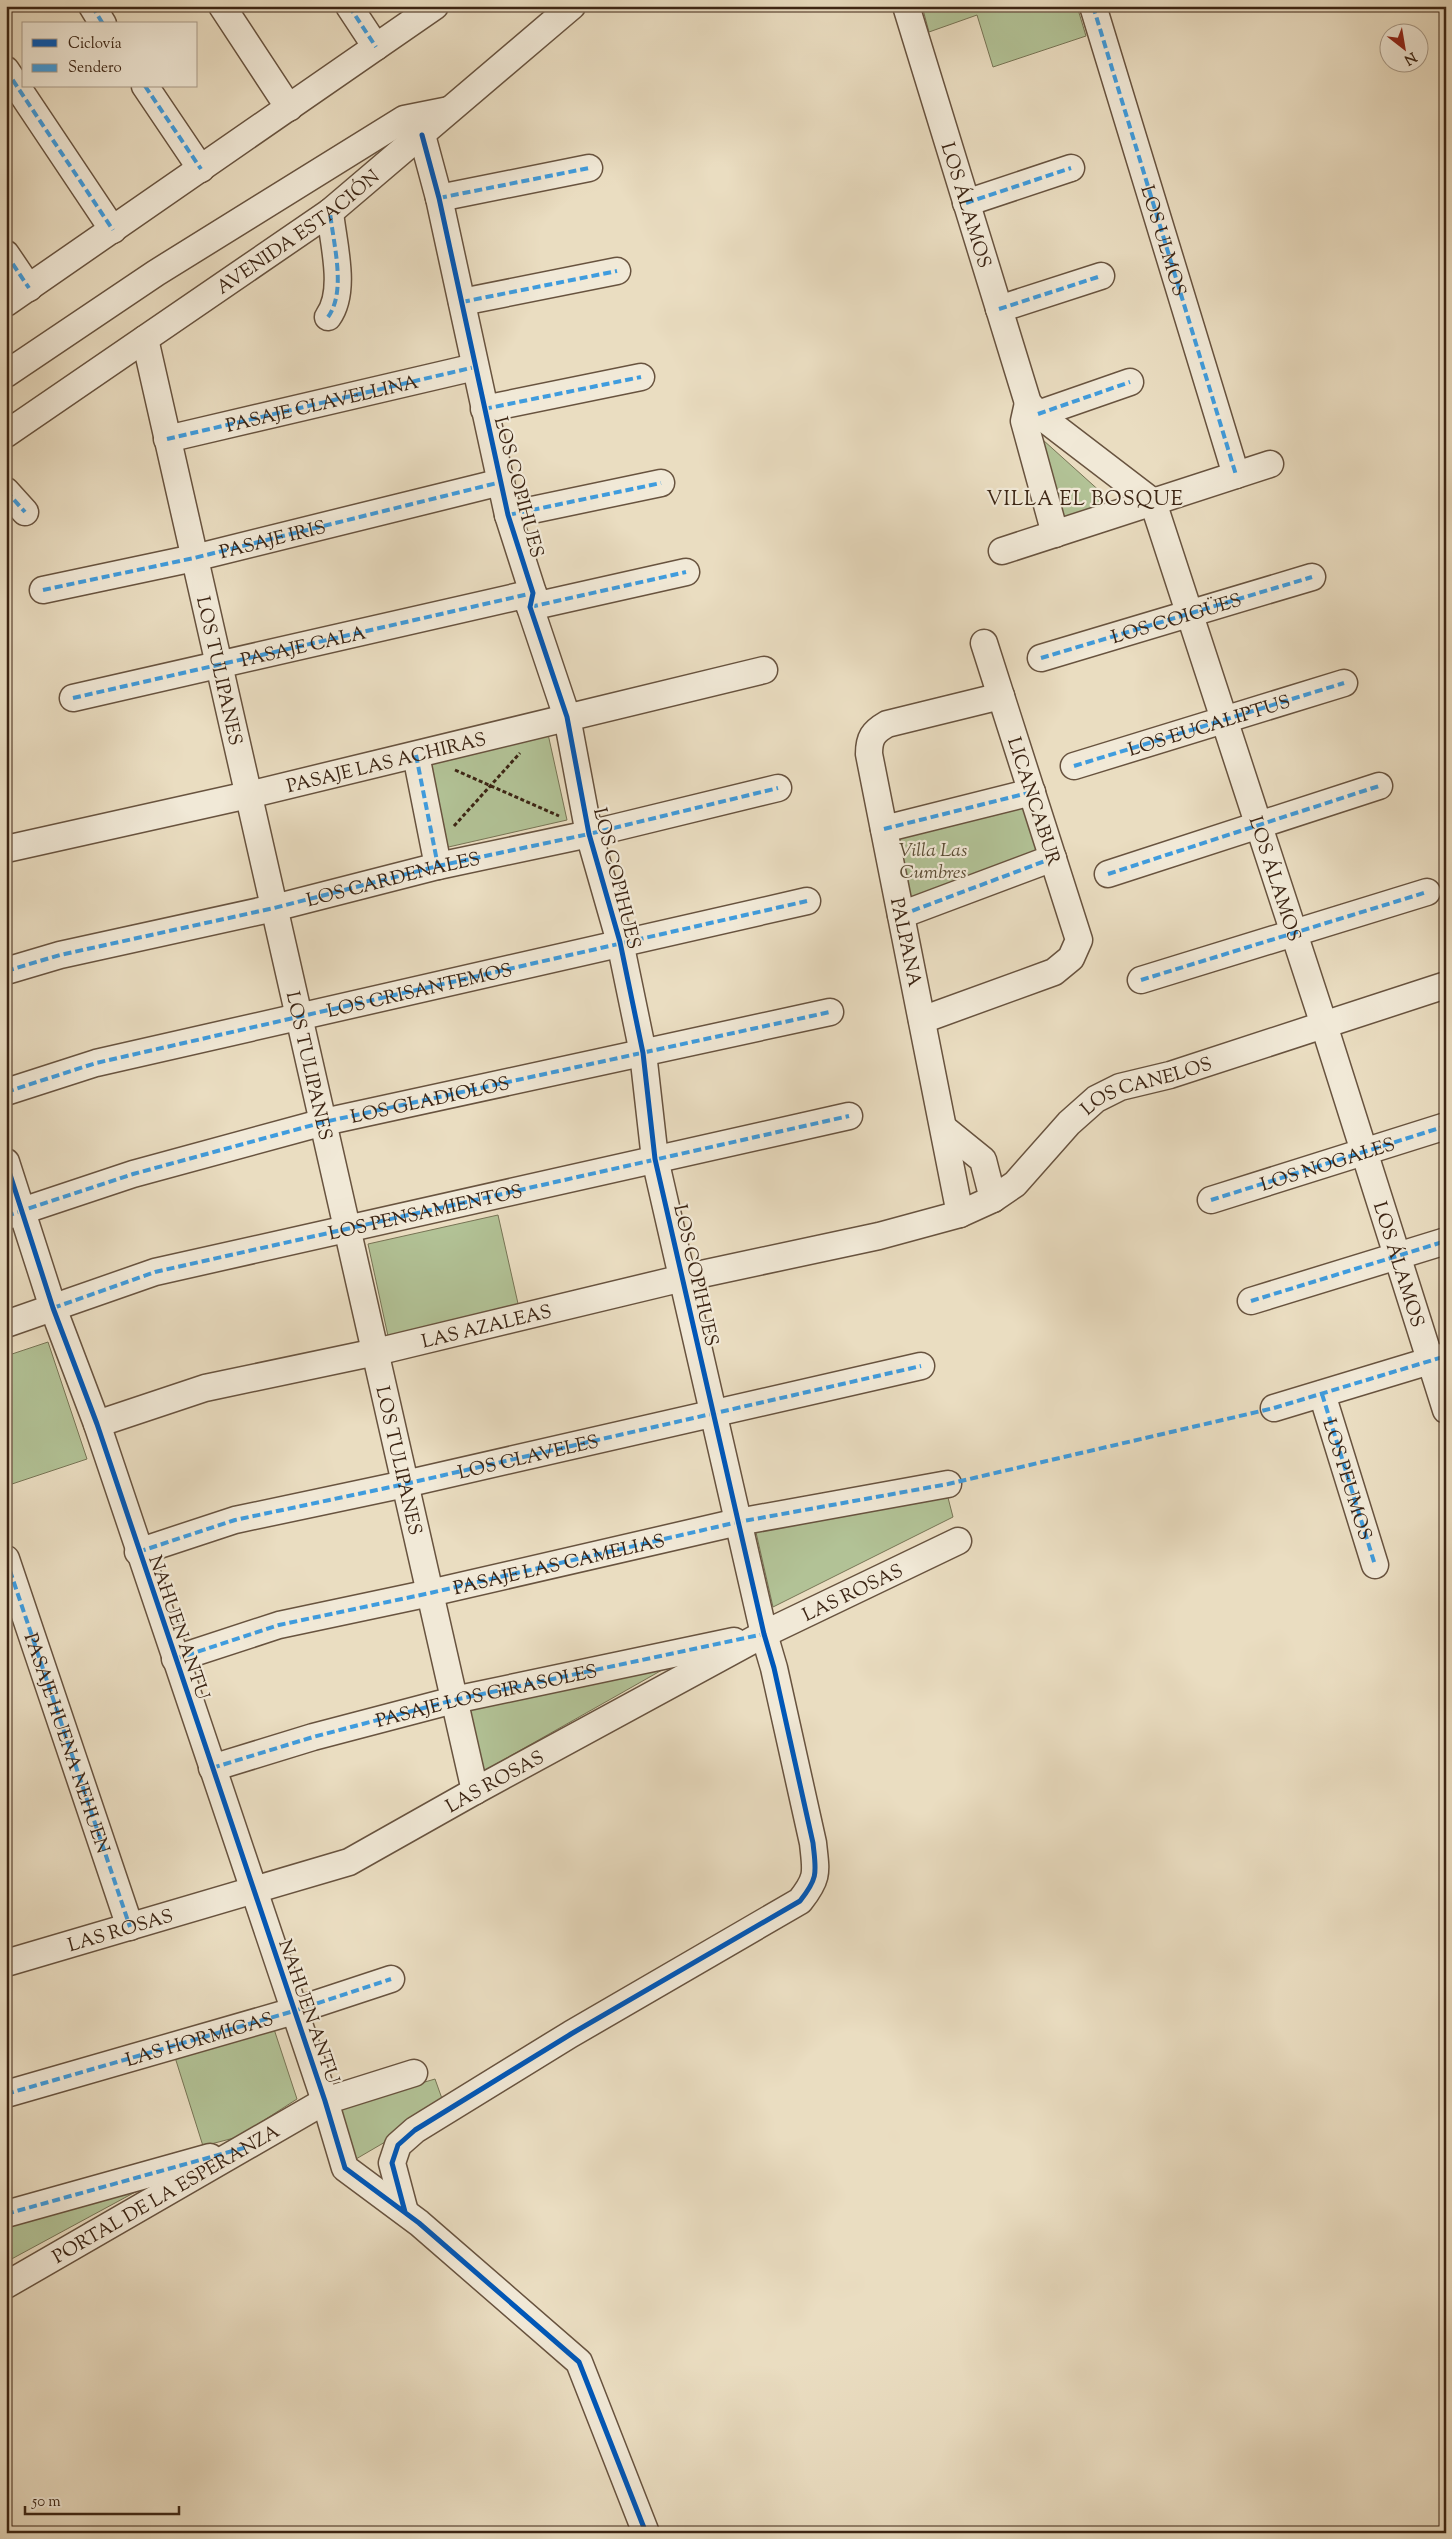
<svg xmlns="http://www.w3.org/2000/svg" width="1452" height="2539" font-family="'Sorts Mill Goudy',serif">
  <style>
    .green { fill: #b2c296; stroke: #777455 }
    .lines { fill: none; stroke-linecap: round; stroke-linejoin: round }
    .minor-casing { stroke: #68533f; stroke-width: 29 }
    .path { stroke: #3c2514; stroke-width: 3; stroke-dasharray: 4 2.5; stroke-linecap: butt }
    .minor { stroke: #f1e9d7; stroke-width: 26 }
    .quiet { stroke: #3f9cde; stroke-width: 4; stroke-dasharray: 8 4; stroke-linecap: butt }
    .cycleway-casing { stroke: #f1e9d7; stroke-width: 8 }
    .cycleway { stroke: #0057b8; stroke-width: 5 }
    .labels { text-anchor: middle; stroke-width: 4.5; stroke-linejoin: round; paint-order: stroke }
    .street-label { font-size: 19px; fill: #3c2514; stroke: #f1e9d7 }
    .park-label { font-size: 19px; font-style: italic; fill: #5a4c34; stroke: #f1e9d7 }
    .neighbourhood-label { font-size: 20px; letter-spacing: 1px; fill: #3c2514; stroke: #f1e9d7 }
  </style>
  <rect width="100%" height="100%" fill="#eaddc1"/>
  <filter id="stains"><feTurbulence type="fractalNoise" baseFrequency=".004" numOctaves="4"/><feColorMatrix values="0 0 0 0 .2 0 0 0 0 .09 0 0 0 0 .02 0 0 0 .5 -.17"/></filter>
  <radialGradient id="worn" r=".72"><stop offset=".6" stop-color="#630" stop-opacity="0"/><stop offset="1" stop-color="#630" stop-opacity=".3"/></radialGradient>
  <path class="green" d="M922,6H1077L1086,36L993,67L977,15L929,32Z
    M1033,431L1113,503L1063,520Z
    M548,734L567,820L431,851L411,750Z
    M1028,801L1044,854L907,906L892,835Z
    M498,1215L519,1308L388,1336L368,1244Z
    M48,1342L87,1459L6,1486V1356Z
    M946,1490L953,1517L773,1607L755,1528Z
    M685,1657L482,1772L465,1706Z
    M272,2023L297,2099L238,2137L203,2146L173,2051Z
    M435,2079L445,2107L356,2159L337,2108Z
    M139,2190L6,2262V2221Z"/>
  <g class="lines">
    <defs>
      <g id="minor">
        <path d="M92,6L103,24"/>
        <path d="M222,6L289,108"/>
        <path d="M349,6L376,47"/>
        <path id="s1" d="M906,6L1028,403L1038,414L1153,502L1324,1025L1446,1410"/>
        <path d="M1093,6L1236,475"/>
        <path d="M6,70L113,230"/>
        <path d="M145,86L201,169"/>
        <path d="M439,198L589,168"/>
        <path d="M966,203L1071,168"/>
        <path d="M6,254L29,288"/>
        <path d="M462,302L617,271"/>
        <path d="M6,303L435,6"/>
        <path d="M999,309L1101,276"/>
        <path d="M328,317C347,291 333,243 330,212"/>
        <path id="s2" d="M145,339L475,1791"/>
        <path d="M6,374L156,273L404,119L449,110"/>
        <path d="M1028,403L1024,421L1055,534"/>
        <path d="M484,409L641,377"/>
        <path d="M1038,414L1130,382"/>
        <path id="s3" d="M6,434L330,212L572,6"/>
        <path id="s4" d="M167,439L475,367"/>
        <path d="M6,491L25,512"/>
        <path d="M508,515L661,483"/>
        <path d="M1002,551L1270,464"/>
        <path d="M43,590L194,558L501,482"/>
        <path d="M530,607L686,572"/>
        <path id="s5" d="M1041,658L1312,577"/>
        <path d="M73,698L533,593"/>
        <path d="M416,755L438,866"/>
        <path d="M1074,766L1344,683"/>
        <path d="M884,829L1032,792"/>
        <path id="s6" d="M6,849L248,795L764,670"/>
        <path d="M1108,874L1379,786"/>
        <path d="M901,915L1053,858"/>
        <path d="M6,971L60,955L274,908L438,866L589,834L778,788"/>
        <path d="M1141,980L1427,892"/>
        <path d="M922,1020L1054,972L1071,958L1079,940L984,643"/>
        <path d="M6,1092L96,1063L807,901"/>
        <path d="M946,1130L983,1160L993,1199"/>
        <path d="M6,1162L53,1308L97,1424L325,2101L345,2168L419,2223L579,2362L646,2533"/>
        <path id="s7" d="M1211,1200L1446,1126"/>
        <path d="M960,1214L869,754C869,738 873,732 887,724L1001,696"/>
        <path id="s8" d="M7,1216L133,1174L324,1122L830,1012"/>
        <path d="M1251,1301L1446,1241"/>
        <path d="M6,1324L155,1272L849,1116"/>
        <path id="s9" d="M1322,1394L1375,1565"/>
        <path d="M1274,1408L1446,1356"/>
        <path id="s10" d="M97,1424L205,1388L376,1352L683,1278L879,1236L960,1214L993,1199L1015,1184L1069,1123L1096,1099L1120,1087L1170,1075L1446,985"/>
        <path id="s11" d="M138,1552L235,1520L405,1484L921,1366"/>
        <path id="s12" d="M6,1559L130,1927"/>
        <path d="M175,1659L279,1625L430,1593L738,1522L948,1484"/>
        <path d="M212,1768L313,1737L454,1700L734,1641"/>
        <path id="s13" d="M6,1963L349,1862L475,1791L764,1634L958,1541"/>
        <path d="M6,2094L294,2011L391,1979"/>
        <path d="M405,2212L392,2163L398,2145L415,2130L571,2034L800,1901C819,1877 816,1872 813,1843L774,1668L764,1634L655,1159L643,1053L620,942L589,834L567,717L530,607L533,593L508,515L439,198L422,135"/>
        <path d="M6,2214L210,2157"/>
        <path id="s14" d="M6,2285L325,2101L414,2073"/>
      </g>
    </defs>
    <use href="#minor" class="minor-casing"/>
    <path class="path" d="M455,770L559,816
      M454,826L520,753"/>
    <use href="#minor" class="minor"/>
    <g class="quiet">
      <path d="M92,6L103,24"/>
      <path d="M349,6L376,47"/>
      <path id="s15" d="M1093,6L1236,475"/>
      <path d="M6,70L113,230"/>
      <path d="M145,86L201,169"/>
      <path d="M439,198L589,168"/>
      <path d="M966,203L1071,168"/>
      <path d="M6,254L29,288"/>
      <path d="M462,302L617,271"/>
      <path d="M999,309L1101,276"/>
      <path d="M328,317C347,291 333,243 330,212"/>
      <path d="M484,409L641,377"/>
      <path d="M1038,414L1130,382"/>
      <path d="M167,439L475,367"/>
      <path d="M6,491L25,512"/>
      <path d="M508,515L661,483"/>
      <path id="s16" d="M43,590L194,558L501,482"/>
      <path d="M530,607L686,572"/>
      <path d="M1041,658L1312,577"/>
      <path id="s17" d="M73,698L533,593"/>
      <path d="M416,755L438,866"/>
      <path id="s18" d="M1074,766L1344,683"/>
      <path d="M884,829L1032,792"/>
      <path d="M1108,874L1379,786"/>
      <path d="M901,915L1053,858"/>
      <path id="s19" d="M6,971L60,955L274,908L438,866L589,834L778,788"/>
      <path d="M1141,980L1427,892"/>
      <path id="s20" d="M6,1092L96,1063L807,901"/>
      <path d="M1211,1200L1446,1126"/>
      <path d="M6,1216L133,1174L324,1122L830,1012"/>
      <path d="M1251,1301L1446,1241"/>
      <path id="s21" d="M53,1308L155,1272L849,1116"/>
      <path d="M1322,1394L1375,1565"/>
      <path d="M138,1552L235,1520L405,1484L921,1366"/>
      <path d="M6,1559L130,1927"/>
      <path id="s22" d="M175,1659L279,1625L430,1593L738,1522L948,1484L1274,1408L1446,1356"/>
      <path id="s23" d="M212,1768L313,1737L454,1700L764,1634"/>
      <path d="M6,1951L10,1962"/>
      <path id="s24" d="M6,2094L294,2011L391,1979"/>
      <path d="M6,2214L247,2147"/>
    </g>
    <defs>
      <path id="cycleway" d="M6,1162L53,1308L97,1424L325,2101L345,2168L419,2223L579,2362L646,2533
        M405,2212L392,2163L398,2145L415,2130L571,2034L800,1901C819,1877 816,1872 813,1843L774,1668L764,1634L655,1159L643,1053L620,942L589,834L567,717L530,607L533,593L508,515L439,198L422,135"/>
    </defs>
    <use href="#cycleway" class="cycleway-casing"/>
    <use href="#cycleway" class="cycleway"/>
  </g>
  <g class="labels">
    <g class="street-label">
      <text dy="7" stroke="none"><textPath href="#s1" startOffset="208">LOS ÁLAMOS</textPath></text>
      <text dy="7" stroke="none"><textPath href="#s3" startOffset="355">AVENIDA ESTACIÓN</textPath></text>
      <text dy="7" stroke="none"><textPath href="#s15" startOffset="245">LOS ULMOS</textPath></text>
      <text dy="7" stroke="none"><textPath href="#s4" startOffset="159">PASAJE CLAVELLINA</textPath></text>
      <text transform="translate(520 487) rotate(75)" y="7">LOS COPIHUES</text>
      <text dy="7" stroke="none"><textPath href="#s16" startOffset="235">PASAJE IRIS</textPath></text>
      <text dy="7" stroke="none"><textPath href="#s5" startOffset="141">LOS COIGÜES</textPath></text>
      <text dy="7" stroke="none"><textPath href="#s17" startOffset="236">PASAJE CALA</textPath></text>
      <text dy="7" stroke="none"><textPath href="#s2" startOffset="340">LOS TULIPANES</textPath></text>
      <text dy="7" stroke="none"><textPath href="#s18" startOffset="141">LOS EUCALIPTUS</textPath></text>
      <text dy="7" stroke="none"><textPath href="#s6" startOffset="390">PASAJE LAS ACHIRAS</textPath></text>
      <text transform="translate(1035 801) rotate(72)" y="7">LICANCABUR</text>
      <text transform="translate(618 878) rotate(76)" y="7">LOS COPIHUES</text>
      <text dy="7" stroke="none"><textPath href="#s19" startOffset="398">LOS CARDENALES</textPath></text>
      <text dy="7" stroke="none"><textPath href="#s1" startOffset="971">LOS ÁLAMOS</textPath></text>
      <text transform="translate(907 942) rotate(78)" y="7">PALPANA</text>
      <text dy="7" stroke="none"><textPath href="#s20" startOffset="426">LOS CRISANTEMOS</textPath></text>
      <text dy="7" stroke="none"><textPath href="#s2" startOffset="745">LOS TULIPANES</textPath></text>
      <text dy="7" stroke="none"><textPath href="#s10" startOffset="1121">LOS CANELOS</textPath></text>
      <text dy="7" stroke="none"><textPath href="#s8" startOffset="439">LOS GLADIOLOS</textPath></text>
      <text dy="7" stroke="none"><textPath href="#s7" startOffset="122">LOS NOGALES</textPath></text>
      <text dy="7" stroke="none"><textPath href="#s21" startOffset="385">LOS PENSAMIENTOS</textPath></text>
      <text dy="7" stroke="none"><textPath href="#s1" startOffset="1376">LOS ÁLAMOS</textPath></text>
      <text transform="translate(697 1275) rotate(77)" y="7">LOS COPIHUES</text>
      <text dy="7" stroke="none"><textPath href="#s10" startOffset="402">LAS AZALEAS</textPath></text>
      <text dy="7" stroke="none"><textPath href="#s11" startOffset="402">LOS CLAVELES</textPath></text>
      <text dy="7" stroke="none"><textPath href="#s2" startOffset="1150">LOS TULIPANES</textPath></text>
      <text dy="7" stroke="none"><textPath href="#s9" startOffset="89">LOS PEUMOS</textPath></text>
      <text dy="7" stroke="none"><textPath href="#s22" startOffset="396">PASAJE LAS CAMELIAS</textPath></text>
      <text dy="7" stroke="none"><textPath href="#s13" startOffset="929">LAS ROSAS</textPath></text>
      <text transform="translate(180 1627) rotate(71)" y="7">NAHUEN ANTU</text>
      <text dy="7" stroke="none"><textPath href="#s23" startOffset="284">PASAJE LOS GIRASOLES</textPath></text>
      <text dy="7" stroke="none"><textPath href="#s12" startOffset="194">PASAJE HUENA NEHUEN</textPath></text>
      <text dy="7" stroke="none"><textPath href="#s13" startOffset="524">LAS ROSAS</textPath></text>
      <text dy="7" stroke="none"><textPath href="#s13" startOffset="119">LAS ROSAS</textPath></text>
      <text transform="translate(310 2011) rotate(71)" y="7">NAHUEN ANTU</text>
      <text dy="7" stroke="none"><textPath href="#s24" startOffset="201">LAS HORMIGAS</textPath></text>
      <text dy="7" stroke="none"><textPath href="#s14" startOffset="184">PORTAL DE LA ESPERANZA</textPath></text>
    </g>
    <g class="park-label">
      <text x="933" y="856">Villa Las<tspan x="933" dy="22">Cumbres</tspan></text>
    </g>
    <g class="neighbourhood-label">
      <text x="1085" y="505">VILLA EL BOSQUE</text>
    </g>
  </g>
  <rect width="1452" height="2539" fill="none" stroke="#eaddc1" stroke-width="25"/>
  <rect x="8" y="8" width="1437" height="2524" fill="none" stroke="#3c2514" stroke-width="2.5"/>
  <rect x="12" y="12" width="1427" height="2514" fill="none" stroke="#3c2514"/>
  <rect x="22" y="22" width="175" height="65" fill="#f1e9d7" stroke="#a99b89"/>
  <rect x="32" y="39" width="25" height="8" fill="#0057b8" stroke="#a99b89"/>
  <text x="68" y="48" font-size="15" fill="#3c2514">Ciclovía</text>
  <rect x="32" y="64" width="25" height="8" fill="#3f9cde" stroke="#a99b89"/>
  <text x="68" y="72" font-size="15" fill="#3c2514">Sendero</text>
  <g transform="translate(1404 48) rotate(149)"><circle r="24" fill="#f1e9d7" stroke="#a99b89"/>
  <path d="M0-4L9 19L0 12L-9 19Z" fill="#8f2418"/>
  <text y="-8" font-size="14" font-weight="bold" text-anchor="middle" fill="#3c2514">N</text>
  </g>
  <path d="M25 2506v8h154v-8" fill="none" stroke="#3c2514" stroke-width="2.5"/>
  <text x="32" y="2506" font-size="15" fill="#3c2514" stroke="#f1e9d7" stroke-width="4" paint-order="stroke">50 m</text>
  <rect width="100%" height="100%" filter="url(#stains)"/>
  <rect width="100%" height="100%" fill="url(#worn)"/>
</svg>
